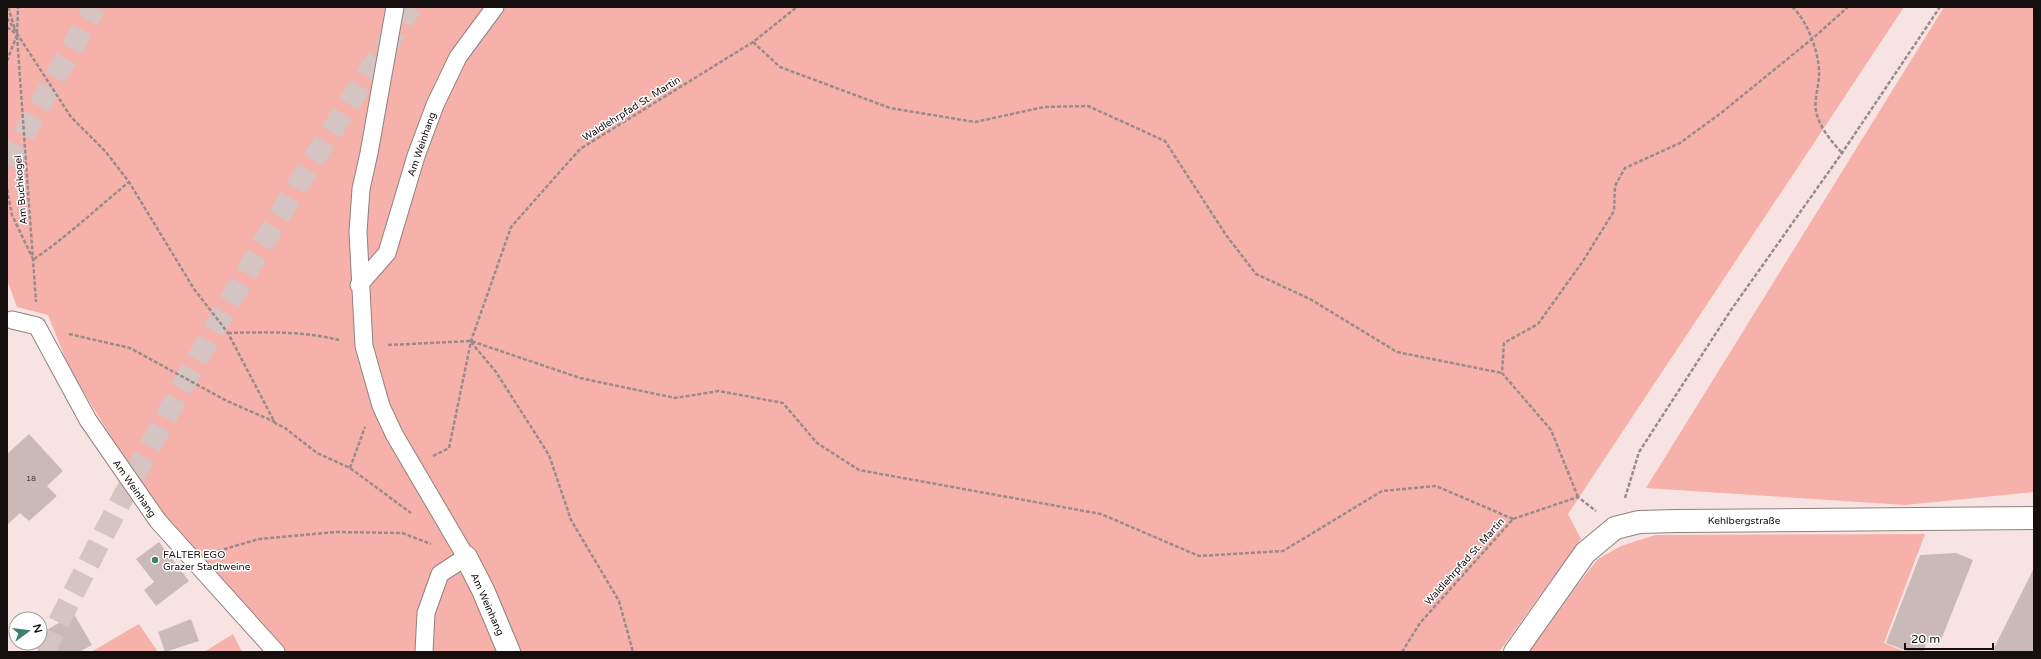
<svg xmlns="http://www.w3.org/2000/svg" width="2041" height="659" font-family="'Varela Round',sans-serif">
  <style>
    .green { fill: #f6b1ab }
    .building { fill: #cbb9b8 }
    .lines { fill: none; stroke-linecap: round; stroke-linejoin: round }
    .highway-tunnel { stroke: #d5c4c2; stroke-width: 22; stroke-dasharray: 22 11; stroke-linecap: butt }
    .lane-casing { stroke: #91807f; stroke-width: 19 }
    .street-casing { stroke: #91807f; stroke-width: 24 }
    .path { stroke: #998b8a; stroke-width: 2.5; stroke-dasharray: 4 2; stroke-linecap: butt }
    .lane { stroke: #fff; stroke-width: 17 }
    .street { stroke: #fff; stroke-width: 22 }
    .poi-dot { fill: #3f7f6f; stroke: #fff; stroke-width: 1.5 }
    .labels { text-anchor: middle; stroke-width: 3; stroke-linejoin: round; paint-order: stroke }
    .number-label { font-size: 8px; fill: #423938 }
    .street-label { font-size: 10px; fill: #140e0e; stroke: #fff }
    .poi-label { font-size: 10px; fill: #140e0e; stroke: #fff; text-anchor: start }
  </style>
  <rect width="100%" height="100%" fill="#f7e4e2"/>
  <path class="green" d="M7,7H1904L1568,514L1581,539L1499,652H276L282,645L150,500L70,370L48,315L17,307L7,280Z
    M1944,7H2034V492L1905,505L1646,488Z
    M1925,534L1884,643L1905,652H1529L1576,587L1598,559L1621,546L1655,535Z
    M139,624L158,652H91Z
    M233,634L242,652H204Z"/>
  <path class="building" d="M29,434L63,471L47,486L57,496L29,521L20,513L7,525V454Z
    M159,542L189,581L156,606L144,590L154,582L136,559Z
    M1956,553L1973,560L1939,645L1926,642L1924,652H1909L1886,643L1920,555Z
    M2034,568V652H1992Z
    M74,614L92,645L79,652H39L34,643H40V634Z
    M191,619L199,641L165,652L158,632Z"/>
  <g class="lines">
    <path class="highway-tunnel" d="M7,164L95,7
      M44,652C112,515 184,380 261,247C308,166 360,86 411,7"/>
    <defs>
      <path id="lane" d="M395,7L369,153L361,189L358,232L364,346L381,406L394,434L466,557L440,574L426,613L424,652
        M359,285L387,253L416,156L435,105L458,57L495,7
        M12,320L37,326L88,420L158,521L276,652"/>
      <path id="street" d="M466,557L483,590L509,652
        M1515,652L1585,553L1615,528L1639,522L1677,521L2034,518"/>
    </defs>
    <use href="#lane" class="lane-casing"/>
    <use href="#street" class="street-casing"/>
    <path class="path" d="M8,7L15,29
      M1792,7C1807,19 1820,55 1819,74C1819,86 1814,100 1816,111C1819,127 1832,142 1842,153
      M7,18L71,117L106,152L129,182L194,289L228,333L275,423L285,428L317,453L350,468L411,513
      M7,27L15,33
      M17,36L36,302
      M753,42L780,67L890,108L975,122L1044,107L1088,106L1165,141L1226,235L1256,274L1310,299L1397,352L1502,373
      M7,61L17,35L18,7
      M7,189L12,215L32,257
      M34,259C68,236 97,208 129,182
      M228,333C265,332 303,331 339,340
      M69,334L130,348L227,401L275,422
      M471,342L496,372L549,455L571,520L619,601L633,652
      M388,345L471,341L580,378L675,398L719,391L783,403L817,443L859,470L1101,514L1199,556L1283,551L1382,491L1436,486L1513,519
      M433,456L449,448L471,341L511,227L580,149L753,42L797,7
      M350,468L365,427
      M1578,497L1551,430L1502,373L1504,343L1538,324L1583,261L1614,211L1615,186L1625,168L1680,143L1721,113L1812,39L1848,7
      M1625,498L1639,452L1731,310L1842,153L1940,7
      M218,551L259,539L336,532L402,533L431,544
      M1402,652L1420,623L1513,519L1578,497L1596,511"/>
    <use href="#lane" class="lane"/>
    <use href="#street" class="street"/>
  </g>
  <circle class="poi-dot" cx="155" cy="560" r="4"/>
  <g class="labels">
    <g class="number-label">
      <text x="31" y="481">18</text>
    </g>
    <g class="street-label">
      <text transform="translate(631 108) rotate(-32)" y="4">Waldlehrpfad St. Martin</text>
      <text transform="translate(421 144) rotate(-71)" y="4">Am Weinhang</text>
      <text transform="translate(20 190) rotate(-95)" y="4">Am Buchkogel</text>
      <text transform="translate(135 488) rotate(55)" y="4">Am Weinhang</text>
      <text x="1744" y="524">Kehlbergstraße</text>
      <text transform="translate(1464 561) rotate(-48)" y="4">Waldlehrpfad St. Martin</text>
      <text transform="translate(488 604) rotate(66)" y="4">Am Weinhang</text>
    </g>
    <g class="poi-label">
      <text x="163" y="558">FALTER EGO<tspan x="163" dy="12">Grazer Stadtweine</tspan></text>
    </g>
  </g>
  <rect width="2041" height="659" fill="none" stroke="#140e0e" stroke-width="16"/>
  <g transform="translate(28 631) rotate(75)"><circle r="19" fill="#ffffff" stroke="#a19f9f"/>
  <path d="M0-3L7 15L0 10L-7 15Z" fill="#3f7f6f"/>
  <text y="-6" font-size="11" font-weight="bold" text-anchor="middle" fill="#140e0e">N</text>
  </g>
  <path d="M1905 643v6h88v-6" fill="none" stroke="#140e0e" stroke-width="2"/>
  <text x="1911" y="643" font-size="12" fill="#140e0e" stroke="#ffffff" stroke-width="3" paint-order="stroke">20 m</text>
</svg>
